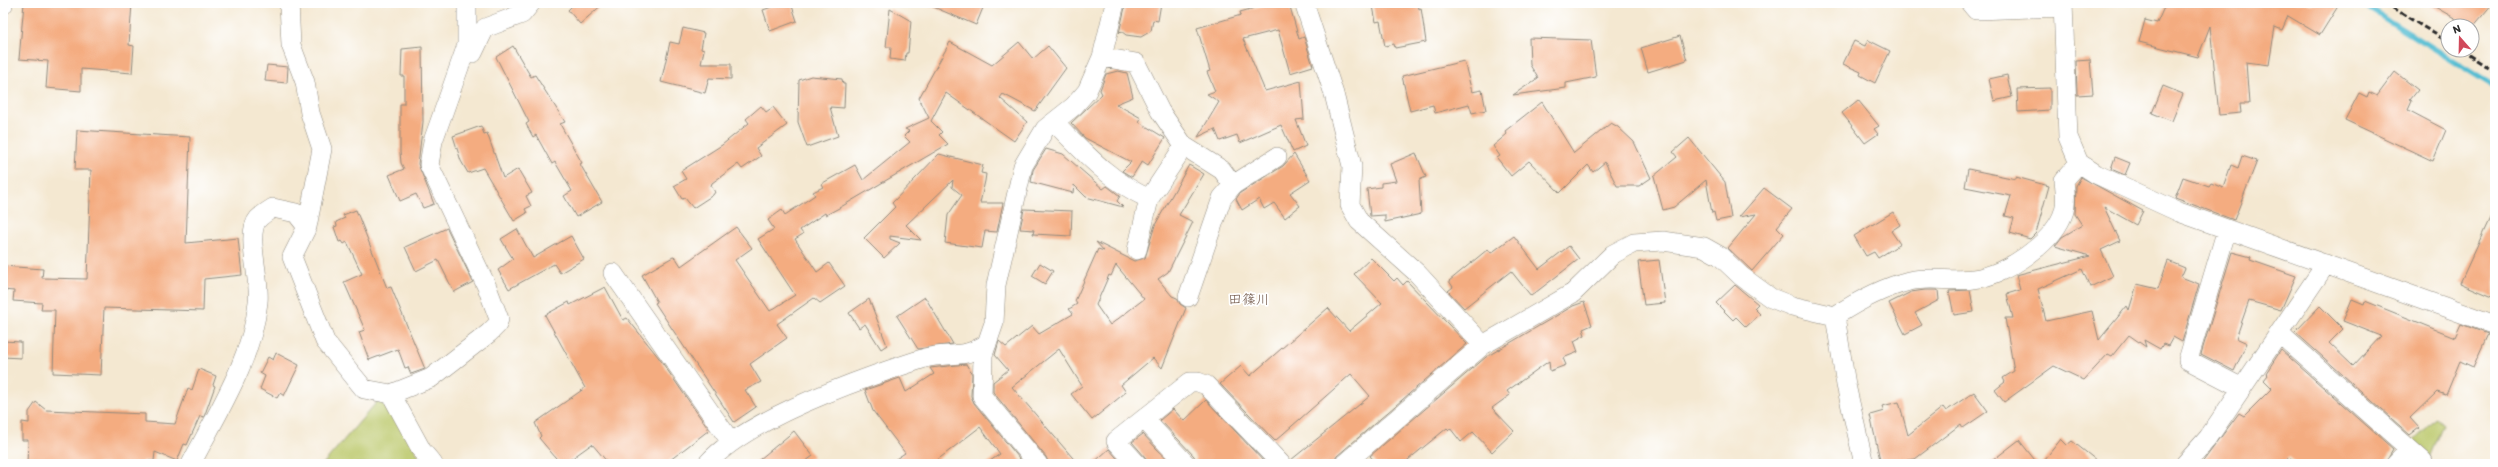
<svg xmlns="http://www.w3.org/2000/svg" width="2498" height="467" font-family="Itim,'Klee One',sans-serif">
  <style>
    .green { fill: #bbc86a; stroke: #737a4a }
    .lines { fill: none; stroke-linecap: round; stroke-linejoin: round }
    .stream { stroke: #56bed3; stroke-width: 5.5 }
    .building { fill: #f4ac80; fill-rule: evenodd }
    .minor-casing { stroke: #908a7e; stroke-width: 20 }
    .minor { stroke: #fff; stroke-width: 19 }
    .rail { stroke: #2b2b2b; stroke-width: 3; stroke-dasharray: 6 3; stroke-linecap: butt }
    .labels { text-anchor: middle; stroke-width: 3.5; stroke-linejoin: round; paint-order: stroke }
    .neighbourhood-label { font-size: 14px; fill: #715849; stroke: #fff }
  </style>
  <rect width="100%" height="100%" fill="#fff"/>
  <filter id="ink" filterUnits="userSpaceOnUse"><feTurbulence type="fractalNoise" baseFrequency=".025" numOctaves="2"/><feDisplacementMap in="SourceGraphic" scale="8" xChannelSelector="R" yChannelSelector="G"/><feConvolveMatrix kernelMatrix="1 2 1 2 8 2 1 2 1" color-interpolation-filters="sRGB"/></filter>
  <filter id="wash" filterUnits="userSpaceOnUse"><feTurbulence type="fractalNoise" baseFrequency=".012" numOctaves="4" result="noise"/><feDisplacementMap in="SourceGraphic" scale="16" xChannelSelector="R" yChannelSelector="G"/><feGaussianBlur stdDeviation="0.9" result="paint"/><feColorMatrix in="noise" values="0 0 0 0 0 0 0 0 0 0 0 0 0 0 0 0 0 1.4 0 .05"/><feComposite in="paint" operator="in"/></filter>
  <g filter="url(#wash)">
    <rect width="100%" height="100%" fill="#f4e8d1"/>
    <path class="green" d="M382,396L424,464H323Z
      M2436,418L2443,424L2428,460L2411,444Z"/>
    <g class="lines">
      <path class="stream" d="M2360,3L2495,87"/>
    </g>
    <g id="blocks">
      <path class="building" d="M24,3H132L129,45L134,46L132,73L81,69V91L46,88L48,61L19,59Z
        M575,3H604L580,24L568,10Z
        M783,3H791L797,21L770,31L763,10Z
        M924,3H985L976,25Z
        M1126,3H1161L1158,21L1153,20L1151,31L1141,37L1126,35L1121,31L1119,33Z
        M1272,3H1289L1299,39L1304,37L1313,66L1290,73L1278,30L1243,39L1265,91L1301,81L1304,119L1296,120L1306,146L1293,152L1281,125L1240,143L1237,135L1220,141L1215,129L1198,137L1219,102L1207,94L1215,91L1207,72L1210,71L1197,28L1241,15L1240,12Z
        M1384,3H1418L1419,9L1421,8L1426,42L1395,48L1394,44L1385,46L1380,21L1376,22L1373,6Z
        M2166,3H2340L2320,35L2288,16L2282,30L2275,27L2269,65L2246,62L2249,104H2240L2241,113L2219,115L2210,26L2198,57L2139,42L2145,20L2157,23Z
        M2428,3H2493L2472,28Z
        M890,9L911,21L908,53H906L905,61L890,59L891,47H886Z
        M683,28L704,33L701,49L704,50L701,64H731V79L709,78L705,93L661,82L670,42L679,44Z
        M1680,36L1687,60L1648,72L1641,48Z
        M1529,38L1591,40L1596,77L1566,83V88L1513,95L1538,78L1530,65Z
        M1868,40L1890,51L1875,83L1860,75L1861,72L1843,64L1854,41L1865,46Z
        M950,42L992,65L1019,42L1033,59L1048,46L1066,68L1035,111L1003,94L1000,98L1027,122L1014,141L946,93L931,121L942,132L939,135L948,144L839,208L826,215L825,213L800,230L803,234L795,239L817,272L829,263L845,286L820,303L814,298L777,324L787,338L750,364L761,382L745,390L756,407L734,422L655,303L657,302L642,275L673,257L676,258L681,266L736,227L752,248L735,260L770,311L795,295L758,239L774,229L768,220L782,210L785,215L815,195L813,192L823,187L821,184L855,165L863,180L910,142L904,136L909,131L905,129L929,118L919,98Z
        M513,46L531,77L535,75L565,122L560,124L582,163L580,164L602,202L576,217L564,196L572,191L555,162L552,164L536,135L533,137L526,124L529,122L496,57Z
        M422,47L423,122L418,164L434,204L423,208L416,194L400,201L389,175L404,169L401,163L400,152V104H404V76H401L402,49Z
        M2090,60L2093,94L2077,95L2076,61Z
        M1464,61L1472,92L1482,90L1486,110L1472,113L1469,104L1435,113L1433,105L1410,111L1402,76Z
        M267,65L288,67L287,83L265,81Z
        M1118,71L1127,73L1133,97L1116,104L1141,118L1139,122L1165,138L1148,165L1142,161L1132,177L1122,171L1131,162L1085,138L1071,123L1102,94L1100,90L1106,74Z
        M2395,72L2418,90L2410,100L2412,101L2408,110L2446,130L2433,161L2345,120L2359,93L2367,97L2369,92L2377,96Z
        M2007,75L2012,97L1994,101L1989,79Z
        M811,76L842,79L843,84H845L844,108L830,107L838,136L807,147L798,122L799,80Z
        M2163,86L2183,94L2172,121L2152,113Z
        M2050,88V110L2018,112L2017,89Z
        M1858,100L1879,126L1874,129L1878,134L1865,143L1842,113Z
        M1542,102L1574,153L1611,123L1618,127L1634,142L1651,178L1639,186H1617L1605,162L1593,172L1588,165L1560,193L1529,161L1511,176L1497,158L1500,156L1493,146L1507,134L1505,131Z
        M761,106L766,112L773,107L787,125L756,148L761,156L742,169L738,164L712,183L711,186L715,192L713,195L693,208L685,198L682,199L674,186L686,179L681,171L722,145L749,123L746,119Z
        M481,126L484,134L487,133L503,178L518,169L532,193L526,196L531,206L525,209L527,213L514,221L483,168L468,173L461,161L453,136Z
        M77,130L190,137L186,243L238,238L242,275L204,279L203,311L104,308L101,375L53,373L55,310H41L42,303L13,301L14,291L3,290V266L43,269L42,278L87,279L91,170H75Z
        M1689,138L1725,182L1731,218L1716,221L1714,212L1712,213L1706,180L1674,207L1663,210L1654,176L1677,157L1673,152Z
        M1046,149L1063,154L1103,189L1107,186L1120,196L1117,201L1123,207L1086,197L1074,185L1073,193L1031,182L1033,170Z
        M1416,153L1426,177L1419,180L1421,214L1385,222V215L1370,216L1367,189L1381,187V183L1396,181L1390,164Z
        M939,154L983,165L981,173L986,174L985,181L980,203H1003L997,232L985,231L982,248L945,243L948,215L962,195L952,187L953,180L906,225L921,240L890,236V239L900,243L884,258L864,238L895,207L892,203Z
        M1294,154L1310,180L1290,193L1300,206L1285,218L1274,203L1264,209L1259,199L1242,210L1236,199L1240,193L1283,166Z
        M2242,156L2257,161L2234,220L2175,198L2183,177L2209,186L2211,183L2223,188L2231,165L2238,168Z
        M2115,157L2130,163L2125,175L2111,169Z
        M1189,165L1204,174L1179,215L1193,222L1168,272L1158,279L1172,296L1177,298L1180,304L1186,308L1162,368L1153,358L1121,385L1126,392L1092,420L1071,394L1082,386L1059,349L1012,387L1078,464H1049L1046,457L993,392V382L1008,370L995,355L999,341L1006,347L1032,326L1039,334L1073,314L1069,309L1077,304L1075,301L1098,249L1104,251L1096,242L1134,261L1145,258L1155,225ZM1116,265L1144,299L1110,325L1096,305L1109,275L1111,276Z
        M1968,169L2016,179V177L2049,186L2036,233L2030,239L2010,233L2014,218L2005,216L2011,196L1965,187Z
        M2081,177L2143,211L2136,225L2104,207L2120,241L2101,250L2113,276L2090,287L2082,269L2038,289L2046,321L2092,311L2099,340L2127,306L2129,310L2137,284L2158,289L2168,261L2185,268L2181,277L2199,284L2182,342L2173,337L2168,346L2163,344L2160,349L2144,340L2146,347L2129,335L2112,356L2108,354L2084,380L2054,366L2004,402L1995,390L2005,382L2003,378L2014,371L2005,318H2013L2007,294L2020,290L2016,275L2090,256L2055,246L2062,237L2082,225L2075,214L2076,186Z
        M1764,188L1792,209L1777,227L1784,234L1752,271L1728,248L1756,214L1739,217Z
        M2495,207V298L2460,283Z
        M1024,209L1072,211L1071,236L1033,234L1034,230L1020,229Z
        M356,210L387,288L391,287L425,369L411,374L408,367L405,368L398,349L369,360L359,332L365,330L344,282L362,274L347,242L344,244L342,241L339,242L334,227L337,226L336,222L345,218L343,215Z
        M1893,212L1900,225L1891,231L1900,244L1878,258L1874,252L1866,256L1854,236Z
        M447,228L473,282L454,292L438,260L416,271L405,247Z
        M517,229L533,258L571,236L584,259L560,273L554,264L509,289L498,270L513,259L501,239Z
        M1514,236L1539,269L1569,246L1579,259L1531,296L1511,271L1464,308L1448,291L1453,287L1449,281L1488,249L1491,253Z
        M2232,252L2251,257L2250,260L2296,276L2281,310L2249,301L2236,338L2247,343L2234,371L2201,354Z
        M1371,258L1394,281L1397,278L1403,285L1407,281L1467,344L1337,456L1332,464H1292L1291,460L1370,396L1351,374L1275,441L1220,384L1241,366L1250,376L1328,308L1349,331L1382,303L1354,274Z
        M1659,260L1665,303L1644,305L1638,262Z
        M1040,263L1053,271L1045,284L1032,276Z
        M1735,285L1758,304L1754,308L1760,314L1746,327L1736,317L1733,320L1716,303Z
        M605,287L623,320L627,318L659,358L709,430L665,464H609L592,444L564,464H561L539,438L541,436L535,423L585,388L545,315L569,302L570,305Z
        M1925,290H1938L1939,300L1915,313L1922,325L1905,334L1889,303L1911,292Z
        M1970,290L1974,312L1954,315L1949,291Z
        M925,297L953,344L918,349L897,316Z
        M869,299L887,345L881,349L865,324L859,328L849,313Z
        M2352,299L2364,304L2365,301L2455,337L2461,324L2488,334L2473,367L2460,361L2446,395L2437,392L2410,418L2419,428L2410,435L2295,332L2320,306L2343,329L2329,343L2353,366L2381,336L2343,321Z
        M1584,302L1592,325L1583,329L1585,335L1574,341L1578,352L1563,358L1566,365L1550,371L1549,361L1507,391L1510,395L1492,408L1514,431L1492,452L1473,432L1461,442L1450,428L1449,430L1447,428L1403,464H1377L1370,456L1486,357L1573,306Z
        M3,341L21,342V358L3,357Z
        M2281,350L2393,449L2384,464H2298L2289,457L2283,464H2201L2239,413L2244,416L2272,388L2264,380L2268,375L2266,373Z
        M276,353L299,365L284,396L280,393L277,398L260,389L265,376L260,373L268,357L273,360Z
        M966,364L972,374L971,396L974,403L1024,464H986L1000,454L980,427L932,464H888L905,453L873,411L865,390L900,378L906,392L934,374L930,368Z
        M199,369L216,376L213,385L215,386L204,417L200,416L187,445L184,444L177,461L155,452L154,461H143V464H27L28,440H22V422L29,423V412L36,402L46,410L145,414V422L175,424L188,388L192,390Z
        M1974,392L1988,411L1963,428L1961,424L1915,459L1881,464L1870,415L1884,411L1882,406L1899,402L1908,435L1943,407L1946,411Z
        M1206,400L1266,464H1197L1194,456L1160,420L1173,409L1184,421Z
        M794,431L813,456L802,464H754Z
        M1143,434L1171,464H1148L1145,457L1132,442Z
        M2061,439L2067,445L2072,441L2101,464H2041Z
        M2019,440L2038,464H1988Z
        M1109,449L1122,464H1092Z"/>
    </g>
  </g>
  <g filter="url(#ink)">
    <use href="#blocks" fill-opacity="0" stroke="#908a7e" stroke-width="1"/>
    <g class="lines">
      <defs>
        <path id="minor" d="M289,3L291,45L305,82L310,113L322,149L307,227L292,257L325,341L364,389L391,394L422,451L433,464
          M1304,3L1334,94L1352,166L1350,205L1359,221L1417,273L1483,345
          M1970,3L1976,10L2063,7
          M2063,3L2068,137L2079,163L2096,174L2179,212L2495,325
          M3,5V3
          M467,52L473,53L485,28L522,14L531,3
          M1054,122C1086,154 1107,179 1149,199L1184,146L1160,111L1136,63L1102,57
          M1184,146L1222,170L1233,185
          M2227,229L2188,360L2242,388
          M1137,250L1149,199
          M613,273L731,442
          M1188,297L1222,198L1233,185L1277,157
          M1835,316L1846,385L1864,464
          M2279,333L2423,461
          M391,394L431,378L489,333L497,325L499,319L487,287L429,165L433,141L467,45V3
          M1144,419L1186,464
          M191,464C217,413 252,360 258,302C261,280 245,234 258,219C262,215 268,211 273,208L296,213L307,227
          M707,464C747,418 866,377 925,358C939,354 954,356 967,353C974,351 981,347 987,344
          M1038,464L982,396L983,355L994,323L996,285L1023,166L1045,129L1074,106L1087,91L1102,57L1115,3
          M1137,464L1116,441L1190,382H1198L1206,385L1281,464
          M1344,464L1483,345L1573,293L1613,254L1634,243L1663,241L1704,247L1720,256L1741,276L1771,298L1792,306L1835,316C1858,301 1882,288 1909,281C1930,276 1952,282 1973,279C2005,276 2055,242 2064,211C2067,201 2065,190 2064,180L2079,163
          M2185,464L2208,438L2326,264
          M2395,464L2409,449"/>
      </defs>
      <use href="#minor" class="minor-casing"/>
      <use href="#minor" class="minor"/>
      <path class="rail" d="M2385,3L2448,42
        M2461,50L2495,72"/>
    </g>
  </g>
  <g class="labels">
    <g class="neighbourhood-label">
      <text x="1249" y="304">田篠川</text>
    </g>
  </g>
  <rect width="2498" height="467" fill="none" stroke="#fff" stroke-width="16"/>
  <g transform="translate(2460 38) rotate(340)"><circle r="19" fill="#ffffff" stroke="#aaaaaa"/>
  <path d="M0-3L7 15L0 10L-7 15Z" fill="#d1495b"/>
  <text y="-6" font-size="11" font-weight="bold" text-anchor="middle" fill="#2b2b2b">N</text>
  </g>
</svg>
